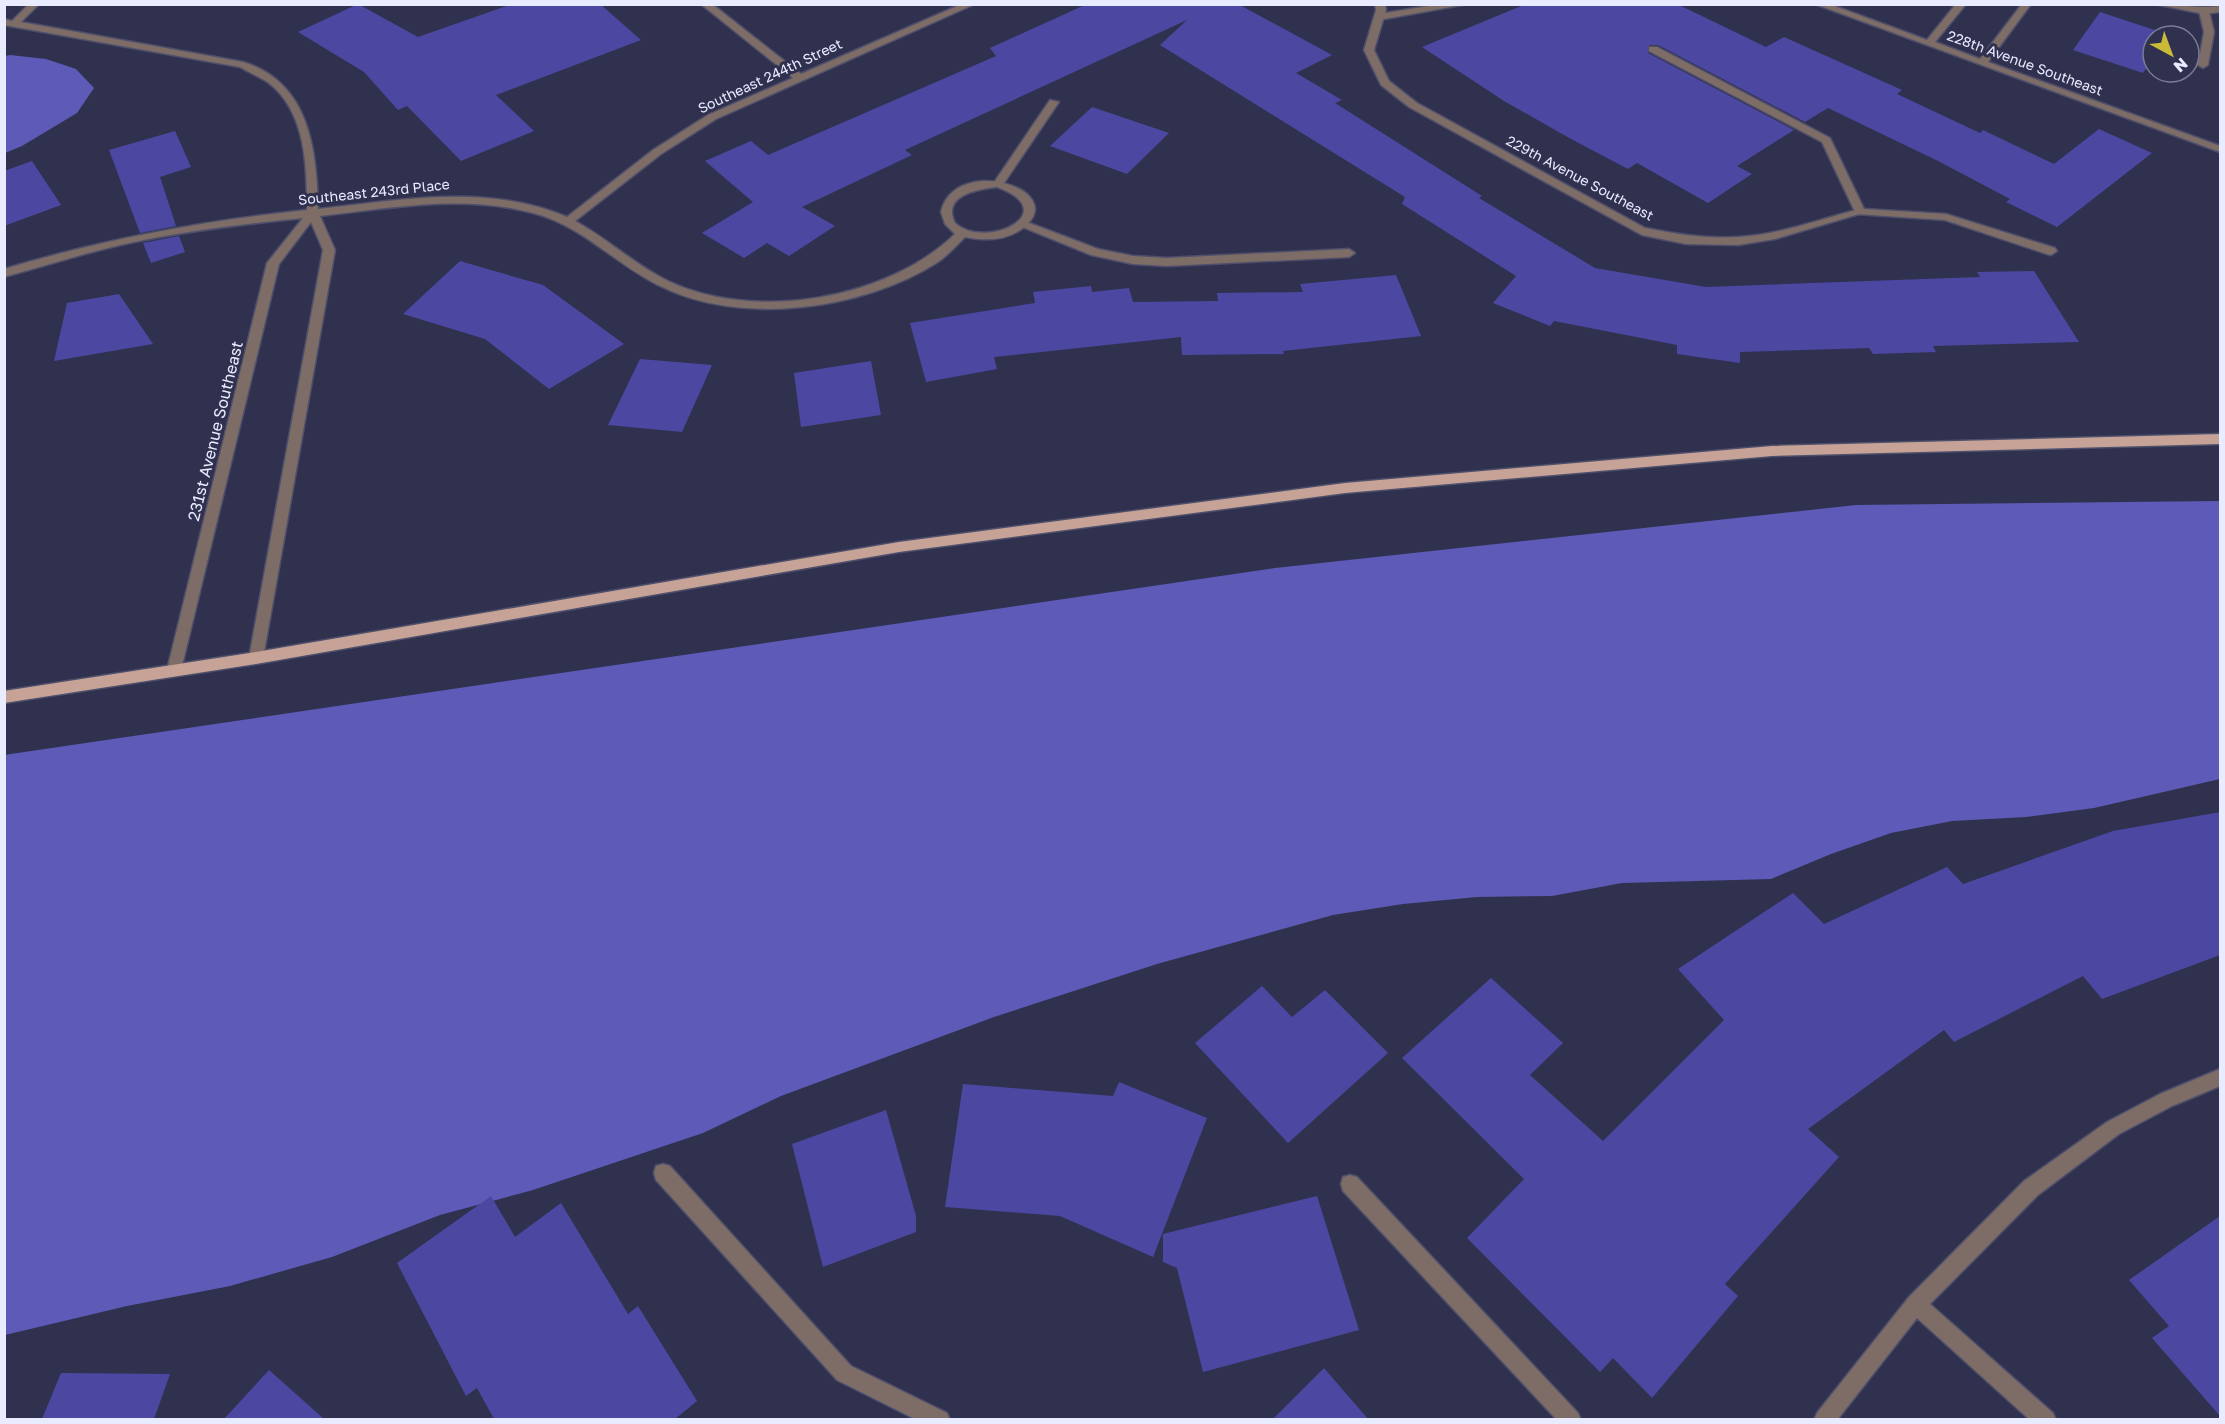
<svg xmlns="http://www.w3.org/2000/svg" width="2225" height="1424" font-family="'Golos Text',sans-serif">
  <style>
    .forest { fill: #5d5bb7 }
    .building { fill: #4c48a2 }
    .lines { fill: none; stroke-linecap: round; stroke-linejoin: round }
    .service-casing { stroke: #4e4f6b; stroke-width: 3 }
    .minor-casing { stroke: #4e4f6b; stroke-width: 3 }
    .primary-casing { stroke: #4e4f6b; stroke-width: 3 }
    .service { fill: #7e6c66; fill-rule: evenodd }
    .minor { fill: #7e6c66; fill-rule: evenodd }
    .primary { fill: #c6a396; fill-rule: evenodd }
    .labels { text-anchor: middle; stroke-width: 6; stroke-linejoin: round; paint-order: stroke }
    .far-street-label { font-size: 14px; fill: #e9ebff; stroke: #30314f }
    .street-label { font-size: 16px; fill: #e9ebff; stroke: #30314f }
  </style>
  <rect width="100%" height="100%" fill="#30314f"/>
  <path class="forest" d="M10,55L46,59L76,69L94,88L77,113L22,146L5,153V56Z
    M2220,501V779L2094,808L2026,817L1952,821L1891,833L1831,854L1771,879L1622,883L1552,896L1477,897L1403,904L1333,915L1157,964L994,1017L781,1096L703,1133L533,1190L440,1215L332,1257L230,1286L127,1306L5,1335L4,755L1275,568L1856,505Z"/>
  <path class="building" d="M358,4L418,37L512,4H600L641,40L496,95L534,131L461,161L407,106L398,110L364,72L298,32Z
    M1087,4H1238L1332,55L1296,73L1342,100L1335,103L1482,196L1479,198L1595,268L1706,287L1980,277L1977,272L2034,271L2079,342L1933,346L1936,352L1873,354L1869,348L1740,352V363L1677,354V345L1554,321L1550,326L1493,303L1516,276L1402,204L1405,197L1160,45L1187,20L905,150L912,155L802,207L835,226L789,256L767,243L744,258L702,233L753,202L705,161L751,141L768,155L996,56L990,48Z
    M1526,4H1677L1766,47L1784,37L1902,90L1897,94L1980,133L1983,130L2054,164L2099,129L2152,153L2057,227L2006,202L2010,199L1940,162L1828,108L1805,122L1658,45H1649L1648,53L1794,130L1737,166L1752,174L1708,203L1637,163L1628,169L1571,139L1504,101L1422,47Z
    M2100,12L2170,35L2153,36V58L2143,73L2073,50Z
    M1092,107L1169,133L1127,174L1050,146Z
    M175,131L191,167L160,177L176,226L140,233L109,150Z
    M32,161L61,205L4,226V171Z
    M179,236L185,252L151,263L143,243Z
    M460,261L543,285L624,344L549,389L485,339L403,314Z
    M1396,275L1421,336L1283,351L1284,354L1182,355L1181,337L994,357L997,369L926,382L910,323L1035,303L1033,292L1091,286L1092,292L1129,288L1133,302L1218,301L1217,293L1303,292L1300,284Z
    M119,294L153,344L54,361L67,303Z
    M640,359L712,365L682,432L608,425Z
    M871,361L881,415L801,427L794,373Z
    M2220,812V955L2102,999L2083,976L1954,1042L1944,1030L1808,1129L1839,1157L1725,1284L1738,1296L1652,1398L1613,1358L1600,1372L1467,1238L1524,1179L1402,1058L1491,978L1563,1043L1530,1075L1603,1141L1724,1020L1678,969L1793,893L1824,924L1947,867L1963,884L2113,831Z
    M1262,986L1292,1017L1325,990L1388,1053L1288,1143L1195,1043Z
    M1119,1082L1207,1118L1153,1257L1060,1216L945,1207L963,1084L1113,1096Z
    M886,1110L916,1216V1232L823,1267L792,1144Z
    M491,1196L515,1237L561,1203L628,1314L638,1306L697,1401L675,1419H494L477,1388L466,1396L397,1263Z
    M1317,1196L1359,1330L1203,1372L1177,1268L1163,1262V1234Z
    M2220,1216V1416L2152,1338L2169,1326L2129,1280Z
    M1324,1368L1368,1419H1273Z
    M269,1370L324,1419H224Z
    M61,1373L170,1374L154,1419H42Z"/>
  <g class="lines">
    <defs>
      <path id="service" d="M1441,4H1467L1379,20L1374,17L1379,14Z
        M2204,8L2209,11L2214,32L2208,65L2203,68L2198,65L2204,32L2199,11Z
        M1649,47H1657L1830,138L1864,209L1946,214L2055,248L2057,251L2051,255L2047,254L1945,220L1856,214L1822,142L1649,51Z
        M1050,100L1059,102L1002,186H994L993,184Z
        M1024,221L1098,249L1133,256L1167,258L1349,249L1355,253L1349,257L1167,266L1133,264L1091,255L1020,226L1018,224Z
        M663,1164L670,1166L851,1366L947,1413L950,1420H917L837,1380L656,1180L654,1173L656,1166Z
        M1350,1175L1357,1177L1578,1413L1581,1420H1557L1343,1191L1341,1184L1343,1177Z"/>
      <path id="minor" d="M29,4H39L21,22L243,62C309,82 317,150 318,209C401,200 487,183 567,217L653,150L708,115L793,78L701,4H712L801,74L962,4H975L716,119L661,154L575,221C608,239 635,265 668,281C754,322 887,300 955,234L945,224L941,212C955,153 1072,190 1023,228C1006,241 985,241 965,237C956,246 948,255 938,262C863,310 739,327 658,285C614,263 581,225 533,213C462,194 391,208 320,216L335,250L263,658L261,662H251L249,658L323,250L311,222L279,264L181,670L179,674H169L167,670L267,263L303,218C244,224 184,231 125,244C84,253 45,266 4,277V269C104,239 204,221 307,210C307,167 306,112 269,83C260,77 250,73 240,67L4,25V19L12,21ZM997,187C1065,212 986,251 955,223C941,195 979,189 997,187Z
        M1375,4H1385L1386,10L1374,50L1389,81L1417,103L1645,228C1676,234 1706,239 1738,237C1779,235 1820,219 1860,209L1866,212L1775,239L1738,245L1686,244L1642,235L1409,107L1381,85L1364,50L1376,10Z
        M1815,4H1829L1927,40L1956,4H1966L1935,42L1980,59L2022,4H2031L1988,62L2220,146V152Z
        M2155,4C2177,4 2198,9 2220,6V12L2204,14Z
        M2220,1069V1086L2172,1106L2119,1134L2038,1195L1930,1304L2053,1413L2056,1420H2030L1917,1318L1837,1420H1814L1817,1413L1909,1297L2024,1181L2107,1122L2160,1094Z"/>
      <path id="primary" d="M2220,434V444L1772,456L1345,493L899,552L256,664L4,703V691L256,652L899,542L1345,483L1772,446Z"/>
    </defs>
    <use href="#service" class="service-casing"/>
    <use href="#minor" class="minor-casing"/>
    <use href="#primary" class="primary-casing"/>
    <use href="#service" class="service"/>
    <use href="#minor" class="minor"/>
    <use href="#primary" class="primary"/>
  </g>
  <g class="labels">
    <g class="far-street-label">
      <text transform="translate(2025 63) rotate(20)" y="5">228th Avenue Southeast</text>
      <text transform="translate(770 76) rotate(-25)" y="5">Southeast 244th Street</text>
      <text transform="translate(1580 178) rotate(28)" y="5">229th Avenue Southeast</text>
      <text transform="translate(374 192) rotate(-6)" y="5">Southeast 243rd Place</text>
    </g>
    <g class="street-label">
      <text transform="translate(215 431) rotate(-76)" y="6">231st Avenue Southeast</text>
    </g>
  </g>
  <rect width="2225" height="1424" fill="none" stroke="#e9ebff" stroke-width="12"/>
  <g transform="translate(2171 54) rotate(139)"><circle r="28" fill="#30314f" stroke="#7a7b95" stroke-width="1.5"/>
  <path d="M0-4.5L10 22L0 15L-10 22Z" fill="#cbba39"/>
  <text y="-9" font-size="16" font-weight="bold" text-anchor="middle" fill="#e9ebff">N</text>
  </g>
</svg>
